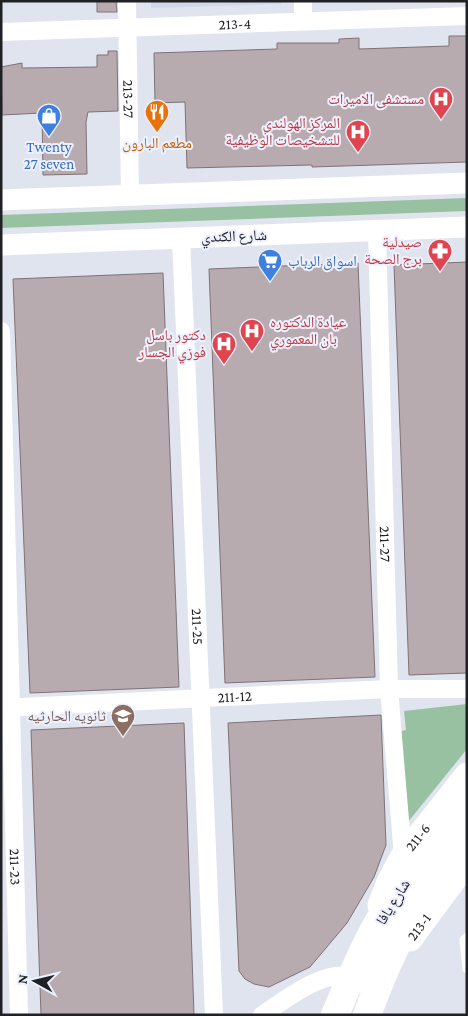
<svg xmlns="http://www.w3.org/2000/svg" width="468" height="1016" font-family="'Crimson Pro','Noto Naskh Arabic',serif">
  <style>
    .built { fill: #d0d8ea }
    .green { fill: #98c1a1 }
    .building { fill: #b8abaf; stroke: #7e7275 }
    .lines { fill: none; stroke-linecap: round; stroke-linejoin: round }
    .service { stroke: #fff; stroke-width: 9 }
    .minor { stroke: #fff; stroke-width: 18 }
    .tertiary { stroke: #fff; stroke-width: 21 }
    .secondary { stroke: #fff; stroke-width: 25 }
    .motorway { stroke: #fff; stroke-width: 28 }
    .labels { text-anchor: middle; stroke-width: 4; stroke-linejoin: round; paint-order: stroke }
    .street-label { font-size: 15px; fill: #202125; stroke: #ecf1fd }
    .health-label { font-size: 15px; fill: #be3a42; stroke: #ecf1fd; text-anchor: end }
    .food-label { font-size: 15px; fill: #c56008; stroke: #ecf1fd }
    .shop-label { font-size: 15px; fill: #366cbe; stroke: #ecf1fd }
    .education-label { font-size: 15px; fill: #785e54; stroke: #ecf1fd; text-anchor: end }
  </style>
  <rect width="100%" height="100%" fill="#dfe4ef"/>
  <path class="built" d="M151,1H281V4L151,8Z"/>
  <path class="green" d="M467,198V211L1,228V215Z
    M467,704V749L408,822L401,731L406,730L404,711Z"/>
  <path class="building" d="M97,1H116L117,12H97Z
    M449,36H467V162L312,167V165L187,168L185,102L155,103L154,53L277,49V43H339V39L359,38V49L449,46Z
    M108,51H117L118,111L88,112L86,122L87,174L43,175L42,113L2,115L1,67L22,63V68L97,67V55H108Z
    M467,262V673L409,675L394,265Z
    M358,263L375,677L225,683L209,269Z
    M163,273L179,687L30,693L13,279Z
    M381,715L386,845L374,877L347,923L310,967L269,987L254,984L245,979L239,971L228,723Z
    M184,723L194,1015H41L31,730Z"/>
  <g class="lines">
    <path class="service" d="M467,937L464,940L467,969"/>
    <g class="minor">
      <path id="s1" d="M127,1L130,195"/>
      <path d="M303,1V21"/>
      <path id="s2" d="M1,32L467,16"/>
      <path id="s3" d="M377,230L389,689L403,856"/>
      <path id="s4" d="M181,238L214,1015"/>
      <path id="s5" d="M1,331L19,1015"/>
      <path id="s6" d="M1,708L389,689H467"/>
      <path d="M262,1015C285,1000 324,968 353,977C361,979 368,988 375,993"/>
    </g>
    <path class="tertiary" d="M1,200L467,183
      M1,245L467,227"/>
    <g class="secondary">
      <path id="s7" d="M380,905L389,882L403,856L467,775"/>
      <path id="s8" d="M410,939L467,862"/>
    </g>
    <path class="motorway" d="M335,1015C350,980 365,943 385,911C409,872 438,835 467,799
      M367,1015C391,949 424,886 467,830"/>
  </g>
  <defs>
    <symbol id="hospital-pin" viewBox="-11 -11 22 30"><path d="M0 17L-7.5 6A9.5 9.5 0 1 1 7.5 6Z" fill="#e0444e" stroke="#ecf1fd"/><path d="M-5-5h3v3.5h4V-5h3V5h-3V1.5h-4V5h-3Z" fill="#fff"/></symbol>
    <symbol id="restaurant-pin" viewBox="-11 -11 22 30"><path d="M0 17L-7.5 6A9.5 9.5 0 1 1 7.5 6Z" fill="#e8710a" stroke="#ecf1fd"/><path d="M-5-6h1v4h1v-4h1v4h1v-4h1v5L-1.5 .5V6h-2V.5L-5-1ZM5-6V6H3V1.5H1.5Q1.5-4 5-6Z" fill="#fff"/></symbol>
    <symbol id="shop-pin" viewBox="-11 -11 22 30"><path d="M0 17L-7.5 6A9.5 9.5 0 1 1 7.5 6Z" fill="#3f7fe0" stroke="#ecf1fd"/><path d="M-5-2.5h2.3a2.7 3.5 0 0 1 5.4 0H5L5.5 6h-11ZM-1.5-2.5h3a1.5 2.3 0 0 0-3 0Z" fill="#fff"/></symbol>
    <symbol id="pharmacy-pin" viewBox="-11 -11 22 30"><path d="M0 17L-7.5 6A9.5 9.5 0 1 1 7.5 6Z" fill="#e0444e" stroke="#ecf1fd"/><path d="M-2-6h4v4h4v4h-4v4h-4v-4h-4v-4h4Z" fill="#fff"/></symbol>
    <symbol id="supermarket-pin" viewBox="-11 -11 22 30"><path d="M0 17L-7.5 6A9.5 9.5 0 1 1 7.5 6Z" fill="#3f7fe0" stroke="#ecf1fd"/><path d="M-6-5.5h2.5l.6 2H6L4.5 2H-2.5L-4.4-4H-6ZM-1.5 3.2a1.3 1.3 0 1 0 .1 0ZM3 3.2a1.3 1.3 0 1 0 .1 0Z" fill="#fff"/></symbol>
    <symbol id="school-pin" viewBox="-11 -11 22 30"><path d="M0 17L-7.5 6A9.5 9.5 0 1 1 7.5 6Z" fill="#8d6e63" stroke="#ecf1fd"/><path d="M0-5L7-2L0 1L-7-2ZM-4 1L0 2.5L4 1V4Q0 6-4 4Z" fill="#fff"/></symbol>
  </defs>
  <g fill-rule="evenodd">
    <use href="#hospital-pin" x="427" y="85" width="28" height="38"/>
    <use href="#restaurant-pin" x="143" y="98" width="28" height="38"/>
    <use href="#shop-pin" x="35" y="102" width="28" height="38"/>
    <use href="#hospital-pin" x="344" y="118" width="28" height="38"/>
    <use href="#pharmacy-pin" x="426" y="237" width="28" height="38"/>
    <use href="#supermarket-pin" x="256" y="247" width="28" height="38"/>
    <use href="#hospital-pin" x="238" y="317" width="28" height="38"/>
    <use href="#hospital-pin" x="210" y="330" width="28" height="38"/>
    <use href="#school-pin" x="109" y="702" width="28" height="38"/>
  </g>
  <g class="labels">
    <g class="street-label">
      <text dy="5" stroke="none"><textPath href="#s2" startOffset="234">213-4</textPath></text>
      <text dy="5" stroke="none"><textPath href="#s1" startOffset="98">213-27</textPath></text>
      <text transform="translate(234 236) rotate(-2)" y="5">شارع الكندي</text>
      <text dy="5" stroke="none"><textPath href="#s3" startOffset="314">211-27</textPath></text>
      <text dy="5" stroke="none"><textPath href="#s4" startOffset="389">211-25</textPath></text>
      <text dy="5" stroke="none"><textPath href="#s6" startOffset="234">211-12</textPath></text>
      <text dy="5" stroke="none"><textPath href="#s7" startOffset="78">211-6</textPath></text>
      <text dy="5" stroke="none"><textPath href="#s5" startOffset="536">211-23</textPath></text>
      <text transform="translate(393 902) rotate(-58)" y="5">شارع يافا</text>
      <text dy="5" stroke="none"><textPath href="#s8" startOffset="15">213-1</textPath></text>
    </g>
    <g class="health-label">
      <text x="424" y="104">مستشفى الاميرات</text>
      <text x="340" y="128">المركز الهولندي<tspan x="340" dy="17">للتشخيصات الوظيفية</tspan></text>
      <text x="422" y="247">صيدلية<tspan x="422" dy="17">برج الصحة</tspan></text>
      <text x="270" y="327" text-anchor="start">عيادة الدكتوره<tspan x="270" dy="17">بان المعموري</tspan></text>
      <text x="206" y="340">دكتور باسل<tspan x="206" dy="17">فوزي الجسار</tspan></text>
    </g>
    <g class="food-label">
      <text x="157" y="148">مطعم البارون</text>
    </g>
    <g class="shop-label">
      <text x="49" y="152">Twenty<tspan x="49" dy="17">27 seven</tspan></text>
      <text x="288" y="266" text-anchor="start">اسواق الرباب</text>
    </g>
    <g class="education-label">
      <text x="106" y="721">ثانويه الحارثيه</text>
    </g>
  </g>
  <rect width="468" height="1016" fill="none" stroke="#202125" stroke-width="5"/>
  <g transform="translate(35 981) rotate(278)" stroke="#ecf1fd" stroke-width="4" paint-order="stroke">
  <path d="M0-4L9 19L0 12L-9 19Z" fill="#202125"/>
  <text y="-8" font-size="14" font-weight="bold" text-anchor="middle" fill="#202125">N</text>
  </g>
</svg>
